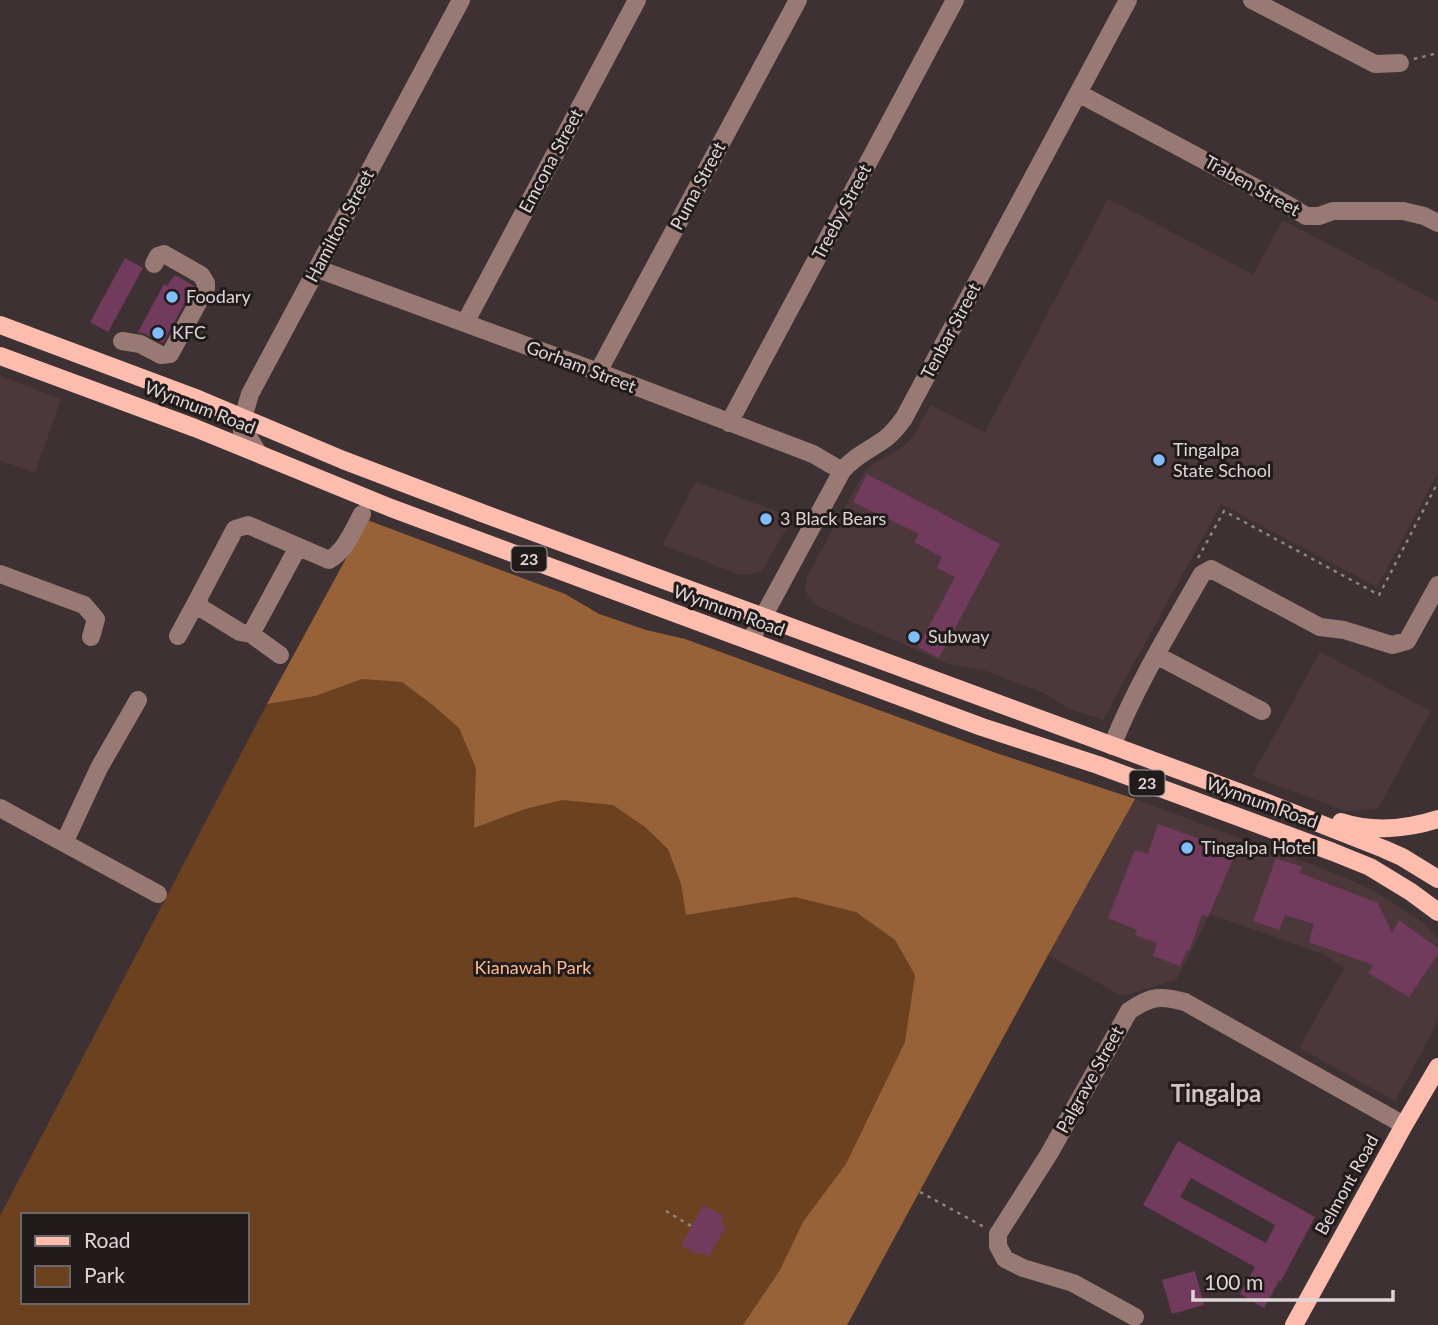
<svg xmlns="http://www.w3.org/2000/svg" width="1438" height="1325" font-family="Lato,sans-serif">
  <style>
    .built { fill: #4c383b }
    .green { fill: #6c4120; fill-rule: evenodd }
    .forest { fill: #986239 }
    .building { fill: #723a5c; fill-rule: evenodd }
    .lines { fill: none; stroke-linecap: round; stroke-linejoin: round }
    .path { stroke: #8e8385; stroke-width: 2.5; stroke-dasharray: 3.5 5; stroke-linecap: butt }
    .minor { stroke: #987973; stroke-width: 18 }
    .major { stroke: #fcbcae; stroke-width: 18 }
    .poi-dot { fill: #80bdfa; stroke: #211b1c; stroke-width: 2.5 }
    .labels { text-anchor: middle; stroke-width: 6; stroke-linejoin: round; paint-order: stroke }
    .shield { fill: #211b1c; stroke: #a69e9f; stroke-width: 2 }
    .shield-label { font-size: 16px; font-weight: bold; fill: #dfd6d7 }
    .street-label { font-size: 18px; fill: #dfd6d7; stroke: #211b1c }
    .poi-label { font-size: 18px; fill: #dfd6d7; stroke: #211b1c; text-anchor: start }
    .park-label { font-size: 18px; fill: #fcbb8e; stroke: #211b1c }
    .district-label { font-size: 24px; font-weight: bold; fill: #d3c2c4; stroke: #211b1c }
  </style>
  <rect width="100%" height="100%" fill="#3e3133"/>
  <path class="built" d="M1108,199L1253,274L1283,220L1438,302V473L1377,587L1221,504L1103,720L1067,708L1044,693L986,671L948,664L817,606L808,597L805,587L807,577L864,472L873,464L904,446L913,437L931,405L985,432Z
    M0,376L61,399L35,473L0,460Z
    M696,482L793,517L762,571L755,573L741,575L662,545Z
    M1320,652L1431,711L1378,809L1346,811L1252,776Z
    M1135,799L1326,870L1371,889L1423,922L1438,938V1019L1433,1031L1395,1101L1299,1048L1344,968L1325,955L1210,914L1176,980L1122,996L1048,955Z"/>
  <path class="green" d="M367,520L565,594L599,614L646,630L685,639L996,753L1135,799L1048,955L847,1325H0V1216L267,704ZM23,1215H247V1302H23Z"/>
  <path class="forest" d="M367,520L565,594L599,614L646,630L685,639L996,753L1135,799L1048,955L847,1325H743L780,1270L803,1222L846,1164L905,1042L915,975L895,940L856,912L795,897L686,915L681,884L668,849L645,827L613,805L562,800L525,809L474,828L476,768L459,728L434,706L402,682L362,679L315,696L267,704Z"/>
  <path class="building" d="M125,258L143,268L108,332L90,322Z
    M174,276H177L194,286L163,343L145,334L138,332L164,284L167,286Z
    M867,474L1000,544L939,658L918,647L955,577L937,568L942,557L914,542L919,534L853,502Z
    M1158,824L1236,852L1208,917L1202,915L1189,951L1187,950L1180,966L1153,956L1157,943L1135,935L1137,930L1108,918L1135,850L1148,854Z
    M1276,858L1302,867L1300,873L1378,903L1392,933L1399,920L1438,948V954L1409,997L1368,973L1373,965L1309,942L1314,924L1285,915L1279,930L1253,921Z
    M1178,1141L1315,1217L1281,1281H1279L1264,1308L1240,1294L1255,1267L1143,1205ZM1191,1178L1275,1225L1266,1243L1180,1197Z
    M703,1205L724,1216L721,1223L726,1226L709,1257L700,1252L699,1255L681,1246Z
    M1195,1271L1204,1305L1172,1314L1162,1280Z"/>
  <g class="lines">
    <path class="path" d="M1414,59L1438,53
      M1198,558L1224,511L1379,595L1438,482
      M920,1192L986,1228
      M666,1211L691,1226"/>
    <path class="minor" d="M1252,0L1375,64L1400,63
      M1078,93L1288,205L1306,216H1319L1333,211H1403L1424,216L1438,223
      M318,269L598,372L813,454L842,471
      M465,323L637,0
      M122,341L140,344L161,355L170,354L206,288V283L201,275L164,254L158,256L154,264
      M598,372L798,0
      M729,423L955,0
      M258,453L249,438L242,432L243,418L250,394L461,0
      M298,547L251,634L240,632L201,608L198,599L235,529L248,525L329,560C345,551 353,531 362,514
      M0,574L84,605L96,619L91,637
      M251,634L280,655
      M178,636L198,599
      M750,641L842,471C853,458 865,452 879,443C890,437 897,428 904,418L1128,0
      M1156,655L1262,711
      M1112,746C1136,686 1170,630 1202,574L1211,569L1320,627L1344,630L1392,645L1407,641L1438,585
      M0,808L158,894
      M64,843L99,768L138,700
      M1135,1317L1073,1283L1023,1268L1005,1259L998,1246V1234L1049,1154L1129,1011C1151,996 1160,995 1185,1002L1404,1125"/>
    <path class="major" d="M0,325L198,399L343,460L482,513L1260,800L1384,849L1402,857L1438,879
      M0,356L195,428L391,508L982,727L1098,765L1333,852L1370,867L1411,892L1438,912
      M1341,822C1372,832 1407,829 1438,819
      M1294,1325L1404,1125L1438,1067"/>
  </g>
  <g class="poi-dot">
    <circle cx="172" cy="297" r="7"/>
    <circle cx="158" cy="333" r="7"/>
    <circle cx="1159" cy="460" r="7"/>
    <circle cx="766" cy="519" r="7"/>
    <circle cx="914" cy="637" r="7"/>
    <circle cx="1187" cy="848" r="7"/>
  </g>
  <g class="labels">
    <g class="shield">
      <rect x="511.5" y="546.5" width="35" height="25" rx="5"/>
      <rect x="1129.5" y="770.5" width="35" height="25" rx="5"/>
    </g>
    <g class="shield-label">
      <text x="529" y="565">23</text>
      <text x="1147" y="789">23</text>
    </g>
    <g class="street-label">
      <text transform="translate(551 161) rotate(-62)" y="6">Emcona Street</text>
      <text transform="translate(698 186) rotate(-62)" y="6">Puma Street</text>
      <text transform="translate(1252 186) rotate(29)" y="6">Traben Street</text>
      <text transform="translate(842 212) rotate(-62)" y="6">Treeby Street</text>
      <text transform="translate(340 226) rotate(-62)" y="6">Hamilton Street</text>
      <text transform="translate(951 331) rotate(-62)" y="6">Tenbar Street</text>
      <text transform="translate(581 367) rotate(21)" y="6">Gorham Street</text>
      <text transform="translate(200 408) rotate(21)" y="6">Wynnum Road</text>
      <text transform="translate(729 611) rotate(20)" y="6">Wynnum Road</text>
      <text transform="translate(1262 803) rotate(20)" y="6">Wynnum Road</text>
      <text transform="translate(1090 1080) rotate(-61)" y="6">Palgrave Street</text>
      <text transform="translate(1347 1185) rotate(-61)" y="6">Belmont Road</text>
    </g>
    <g class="poi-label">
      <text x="186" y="303">Foodary</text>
      <text x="172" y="339">KFC</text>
      <text x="1173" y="456">Tingalpa<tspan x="1173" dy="21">State School</tspan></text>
      <text x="780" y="525">3 Black Bears</text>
      <text x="928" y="643">Subway</text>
      <text x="1201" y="854">Tingalpa Hotel</text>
    </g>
    <g class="park-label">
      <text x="533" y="974">Kianawah Park</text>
    </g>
    <g class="district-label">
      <text x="1216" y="1102">Tingalpa</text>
    </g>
  </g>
  <rect x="21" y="1213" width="228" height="91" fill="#211b1c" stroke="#6d6667" stroke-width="2"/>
  <rect x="35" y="1236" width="35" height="10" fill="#fcbcae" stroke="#6d6667" stroke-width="2"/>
  <text x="84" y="1248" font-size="21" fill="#dfd6d7">Road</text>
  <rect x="35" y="1266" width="35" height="21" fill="#6c4120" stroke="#6d6667" stroke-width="2"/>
  <text x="84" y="1283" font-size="21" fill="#dfd6d7">Park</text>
  <path d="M1193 1290v10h200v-10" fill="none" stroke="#dfd6d7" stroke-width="3.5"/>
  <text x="1204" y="1290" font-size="21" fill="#dfd6d7" stroke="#211b1c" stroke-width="5" paint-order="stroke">100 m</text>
</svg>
